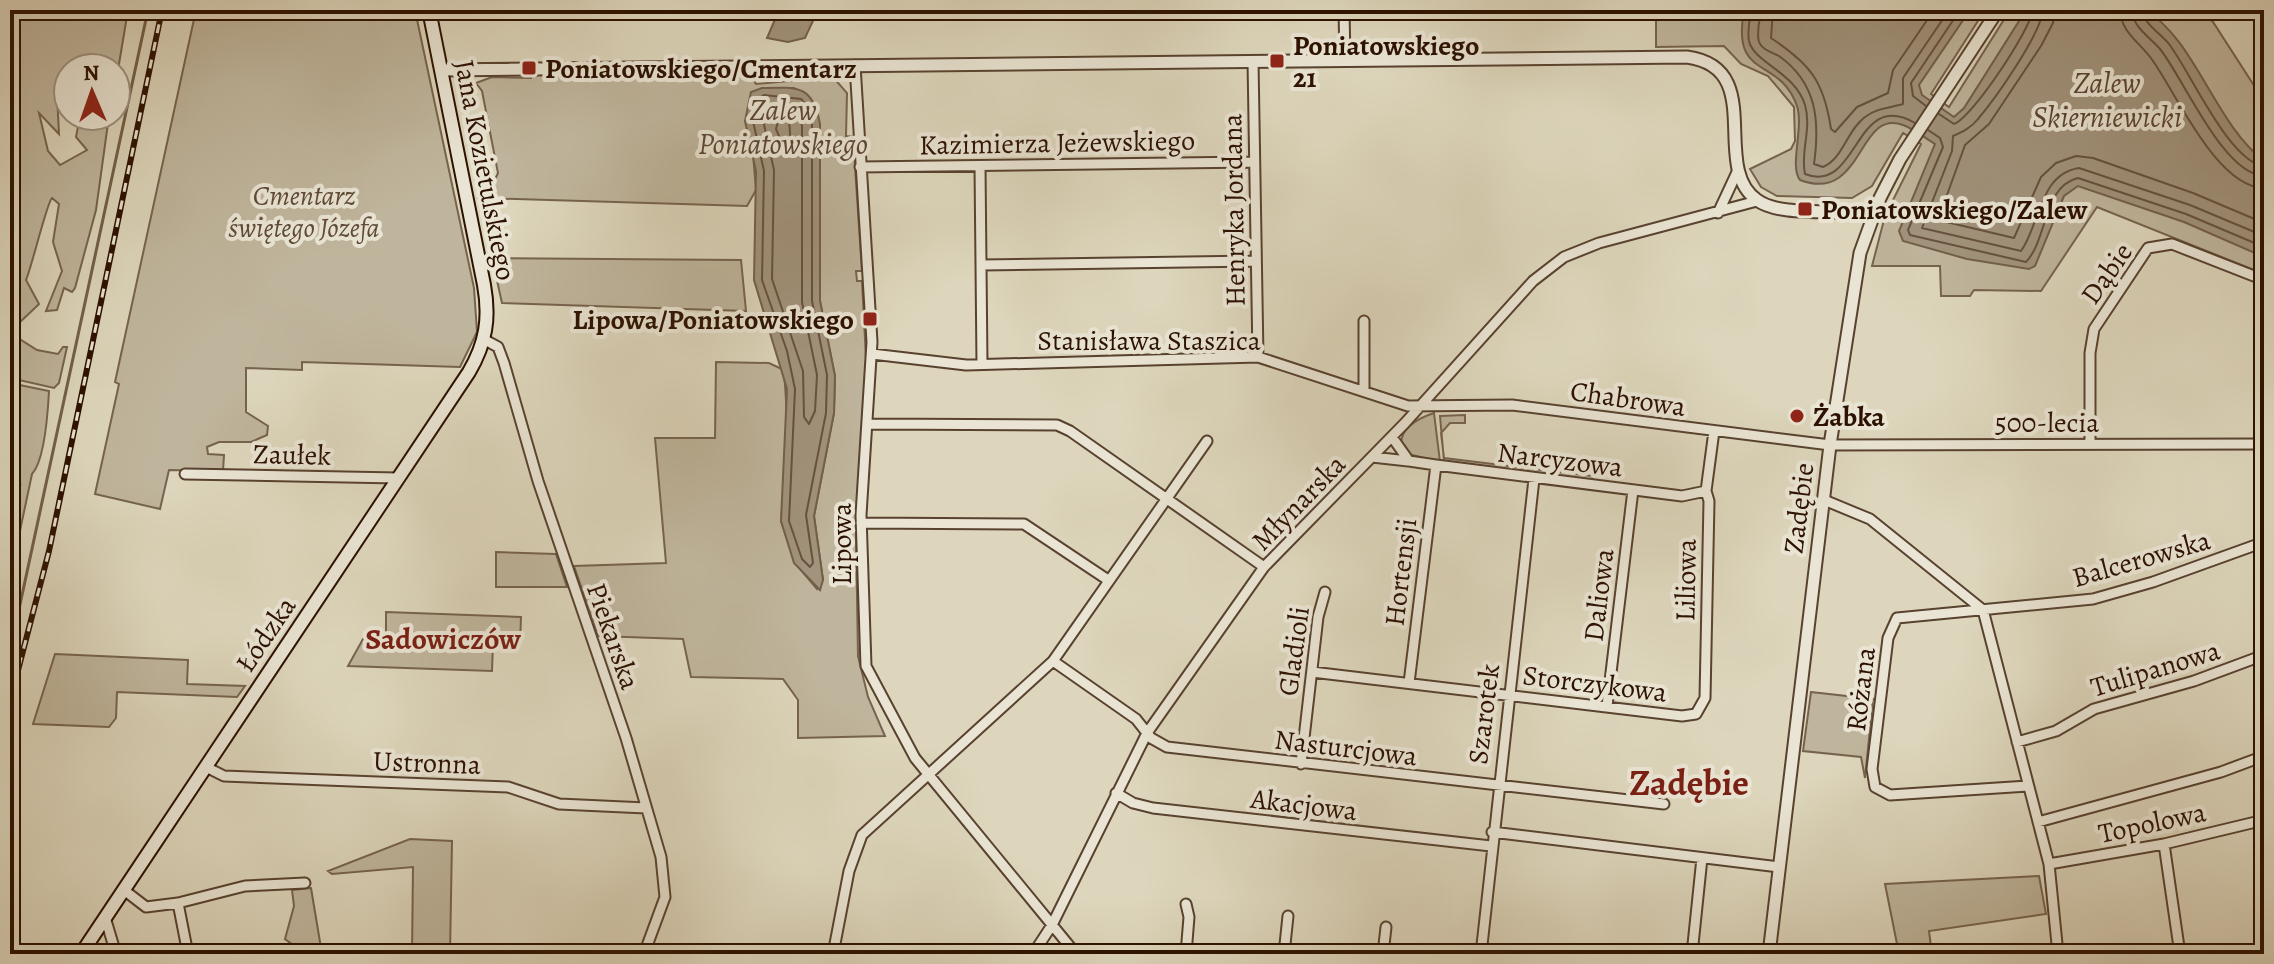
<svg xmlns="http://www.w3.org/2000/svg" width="2274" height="964" font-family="Alegreya,serif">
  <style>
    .green { fill: #bfb59c; stroke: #76634e; stroke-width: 2 }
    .water { fill: #a1937c; stroke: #725f4a; stroke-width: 2 }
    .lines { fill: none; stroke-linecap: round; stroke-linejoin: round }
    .shore { stroke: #66523e; stroke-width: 2 }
    .stream { stroke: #725f4a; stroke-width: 3 }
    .minor-casing { stroke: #58422f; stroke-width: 13 }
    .tertiary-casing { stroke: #58422f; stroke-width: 15 }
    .secondary-casing { stroke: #2c1100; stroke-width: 16 }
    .minor { stroke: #e9e4d3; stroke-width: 9 }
    .tertiary { stroke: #e9e4d3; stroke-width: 11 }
    .secondary { stroke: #e9e4d3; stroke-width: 12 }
    .rail-casing { stroke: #2c1100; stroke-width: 6 }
    .rail { stroke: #e9e4d3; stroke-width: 3; stroke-dasharray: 9; stroke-linecap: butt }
    .poi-dot { fill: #8f2418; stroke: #e9e4d3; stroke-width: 3 }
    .labels { text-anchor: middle; stroke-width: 8; stroke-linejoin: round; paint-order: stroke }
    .poi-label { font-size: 28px; font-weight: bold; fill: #2c1100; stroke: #e9e4d3; text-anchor: start }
    .street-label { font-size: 28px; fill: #2c1100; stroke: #e9e4d3 }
    .park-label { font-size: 28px; font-style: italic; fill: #5f4a37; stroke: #e9e4d3 }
    .water-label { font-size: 30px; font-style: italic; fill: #5b4532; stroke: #e9e4d3 }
    .neighbourhood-label { font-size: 30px; font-weight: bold; fill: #7a1f14; stroke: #e9e4d3 }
    .district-label { font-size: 36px; font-weight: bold; fill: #7a1f14; stroke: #e9e4d3 }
  </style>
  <rect width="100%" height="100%" fill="#ddd6bc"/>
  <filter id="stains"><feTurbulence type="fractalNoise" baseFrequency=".0025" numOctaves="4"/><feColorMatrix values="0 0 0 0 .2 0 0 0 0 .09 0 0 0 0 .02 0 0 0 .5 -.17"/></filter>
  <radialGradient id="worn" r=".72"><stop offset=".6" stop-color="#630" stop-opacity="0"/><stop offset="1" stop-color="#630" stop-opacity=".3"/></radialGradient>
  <path class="green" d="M10,10H128L116,82V68H68V96L57,94L59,134L39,113L48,151L60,165L87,150L76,137L80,116H109L96,210L75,288L72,292L64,288L57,310L46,311L62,271L53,242L59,204L52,198C47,202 32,266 26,280L39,304L18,324L15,336L37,350L58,354L63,347H67L59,383L54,388L10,378Z
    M196,10H415L474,288L477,332L460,367L302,362V370L246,368V412L268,426L267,435L251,442H219L207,447L208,454L224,455L223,471L169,470L160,509L95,494L119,384L115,382Z
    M1656,10H1985L1931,94L1949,107L2010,10H2200L2213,22L2264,101V274L2097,207L2041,291L1974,290L1970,296H1941L1940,266H1872L1885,216L1921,144L1903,133L1872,186L1852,198L1777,196L1761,187L1750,169L1791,149L1795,141L1794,107L1768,76L1741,64L1724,46L1656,47Z
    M587,73C603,84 624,73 640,73V78L752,77L756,84L833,77L847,93L846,136L853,137L862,271H856L857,281H862L866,359L856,534L858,656L868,697L885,736L798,738V700L783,679L691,677L683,639L598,636L574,566L666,563L655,438H715L716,362L769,363L784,370L788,431L781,521L795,563L817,589L823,580L814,516L834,413L835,376L820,301V124L794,88H762L747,137L753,154L756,190L747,206L479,198L491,188L498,173L482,91L476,83L492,77L531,78L532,74C549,74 569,83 587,73Z
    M492,258L741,260L746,311L502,303Z
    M10,383L49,391C48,410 45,460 32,474L10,578V496L20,485L10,483V443L14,438L10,436Z
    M1434,413L1440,462L1408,454L1401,444C1401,427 1419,418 1434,413Z
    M1465,415V423H1450L1441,433L1444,458L1593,476L1592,481L1444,461L1440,416Z
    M496,552L556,554L567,587H496Z
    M386,612L521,617L520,645L493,644L492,671L348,666L363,639L386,640Z
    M55,654L188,660L187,684L245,686L237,697L117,692L116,718L109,727L33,724Z
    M1811,692L1873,699L1865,778L1861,757L1803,751Z
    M410,839L452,841L450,954H412L413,867L332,874L328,871Z
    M2039,876L2046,914L1929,931L1932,954H1899L1885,884Z
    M311,888L322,954H396H292L297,948L285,939L294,906L292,890Z"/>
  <path class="water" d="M779,10H818L805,38L788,42L767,38Z
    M1744,10H1970L1919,85L1922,95L1954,117L1964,108L2026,10H2145C2195,39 2214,122 2264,161V257L2184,222L2078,186L2064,196L2035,266L2029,269L1967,259L1903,241L1899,231L1935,144C1925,138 1914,129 1903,125C1857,108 1864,204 1800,180C1789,167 1804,128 1797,106C1779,55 1731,82 1744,10Z
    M762,88C798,87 813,85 820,124V301L835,376L834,413L814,516L823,580L820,590L794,563L781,521L787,389L754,280L756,171L745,121L751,92Z"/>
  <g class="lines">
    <path class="shore" d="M1751,10C1750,20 1747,31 1749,41C1754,63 1795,72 1805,105C1812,129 1800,152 1805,174C1859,195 1854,87 1915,123
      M1761,10C1760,20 1756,32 1759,42C1762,50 1772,52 1779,56C1817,83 1820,121 1814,164L1823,167C1843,159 1847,130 1865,117C1876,108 1890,108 1903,104V78L1949,10
      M1773,10L1771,38C1810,64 1824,81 1831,129L1835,132L1857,107L1888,93L1893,70L1934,10
      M2043,10C2041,34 1995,99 1978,119C1971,128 1962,132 1953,136L1952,151L1922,228L2021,251C2040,225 2039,174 2079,168L2190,205L2264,236
      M2055,10L2053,23L2041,46L1989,124L1965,145L1938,220L2014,238L2041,177L2056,163L2076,156L2093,158L2193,193L2264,223
      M2120,10C2121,33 2141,43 2153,61C2177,95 2217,187 2264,188
      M2132,10C2133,28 2150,37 2160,49C2184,79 2223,174 2264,176
      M2142,10C2144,24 2160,33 2169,44C2190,71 2229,162 2264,166
      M764,95L801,99L809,108L812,126V301L827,375L826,413L806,515L813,563L810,567L802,559L789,521L795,389L787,351L762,280L764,171L753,121L756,100Z
      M768,105L796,108L802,126V302L817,375L815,411L809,424L804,417L803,371L772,279L774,170L763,120Z
      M1926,106L1913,96L1911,83L1960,10
      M1939,114L1954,124C1972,118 2030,30 2033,10
      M779,117L789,120L791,146L788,150L784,148L776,129Z
      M1928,130L1940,138L1943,147L1908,230L1910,235L2026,262C2048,239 2043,186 2078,178L2186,214L2264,247"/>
    <path class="stream" d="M10,651L148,10"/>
    <defs>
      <path id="minor" d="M1344,10L1345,60
        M1253,61L1258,357
        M855,65L872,342L861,515L866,666L915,758L1076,954
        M980,166L982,364
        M860,167L1254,162
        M1718,213L1738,170
        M981,265L1256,261
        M1364,321V390
        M485,340L498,347L504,363L538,481L626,738L661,857L665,897L644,954
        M872,354L966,365L1258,357L1408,406L1512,405L1830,445L2264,444
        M868,424L1057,425L1070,431L1264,567
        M1392,437L1409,461L1436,465L1682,496L1706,491
        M2090,444V353L2094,329L2148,248L2172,244L2264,280
        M1372,457L1408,461
        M185,474L398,478
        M1824,500L1870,519L1983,610L2049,864L2058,954
        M861,523L1024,524L1108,580
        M1053,661L1136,719L1151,738L1167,747L1664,804
        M1312,672L1682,716L1696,714L1705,698L1709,501L1706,491L1714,431
        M1409,683L1436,465
        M1607,706L1633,490
        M2017,742L2056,731L2094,709L2194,681L2264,655
        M1301,764L1318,617L1325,592
        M206,767L224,776L508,787L559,804L646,808
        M2028,786L1890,795L1875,787L1872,769L1888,638L1897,618L2093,599L2153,582L2264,542
        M1116,793L1133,803L1153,808L1491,846
        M2038,822L2221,772L2264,756
        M1492,832L1779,867
        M2164,844L2180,954
        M2049,864L2164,844L2264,820
        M124,890L146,907L178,903L188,954
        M178,903L245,886L305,883
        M1186,904L1189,917L1186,954
        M105,917L116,954
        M833,954L849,871L862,835L1053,661L1207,441
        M1033,954L1052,925L1147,733L1264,567L1405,423L1533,281L1564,257L1599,243L1757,201
        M1284,954L1288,916
        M1383,954L1386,927
        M1481,954L1534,479
        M1692,954L1702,858"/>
      <path id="tertiary" d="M442,70L1687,57C1768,68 1709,166 1757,200C1781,218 1841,208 1873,215
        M1769,954L1830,445L1860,253L1880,198L1900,159L1998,10"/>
      <path id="secondary" d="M81,954L469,372C486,343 490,318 484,285L429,10"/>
    </defs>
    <use href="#minor" class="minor-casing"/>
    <use href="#tertiary" class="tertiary-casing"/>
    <use href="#secondary" class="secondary-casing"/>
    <use href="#minor" class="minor"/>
    <use href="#tertiary" class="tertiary"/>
    <use href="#secondary" class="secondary"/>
    <defs>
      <path id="rail" d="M10,701L49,551L162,10"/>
    </defs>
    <use href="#rail" class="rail-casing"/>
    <use href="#rail" class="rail"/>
  </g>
  <g class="poi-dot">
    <rect x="1269" y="53" width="16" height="16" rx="4"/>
    <rect x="521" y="60" width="16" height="16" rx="4"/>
    <rect x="1797" y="201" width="16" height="16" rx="4"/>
    <rect x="862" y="311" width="16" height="16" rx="4"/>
    <circle cx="1797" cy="416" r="8"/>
  </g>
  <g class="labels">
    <g class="poi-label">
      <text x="1293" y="55">Poniatowskiego<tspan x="1293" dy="32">21</tspan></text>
      <text x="545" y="78">Poniatowskiego/Cmentarz</text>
      <text x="1821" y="219">Poniatowskiego/Zalew</text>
      <text x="854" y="329" text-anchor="end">Lipowa/Poniatowskiego</text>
      <text x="1813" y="426">Żabka</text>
    </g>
    <g class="street-label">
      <text transform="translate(1057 142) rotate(-1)" y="10">Kazimierza Jeżewskiego</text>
      <text transform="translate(486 170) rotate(79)" y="10">Jana Kozietulskiego</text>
      <text transform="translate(1233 210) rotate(-91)" y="10">Henryka Jordana</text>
      <text transform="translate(2106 273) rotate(-55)" y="10">Dąbie</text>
      <text x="1149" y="350">Stanisława Staszica</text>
      <text transform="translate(1628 398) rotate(8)" y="10">Chabrowa</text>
      <text x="2047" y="432">500-lecia</text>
      <text transform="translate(292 454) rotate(1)" y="10">Zaułek</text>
      <text transform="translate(1560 459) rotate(7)" y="10">Narcyzowa</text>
      <text transform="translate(1298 502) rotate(-46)" y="10">Młynarska</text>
      <text transform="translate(1798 508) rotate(-83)" y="10">Zadębie</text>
      <text transform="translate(841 544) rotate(-90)" y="10">Lipowa</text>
      <text transform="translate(2141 558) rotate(-16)" y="10">Balcerowska</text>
      <text transform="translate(1400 572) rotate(-83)" y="10">Hortensji</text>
      <text transform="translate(1685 580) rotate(-89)" y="10">Liliowa</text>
      <text transform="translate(1598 595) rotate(-83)" y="10">Daliowa</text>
      <text transform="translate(265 634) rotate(-56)" y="10">Łódzka</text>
      <text transform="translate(614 636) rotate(71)" y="10">Piekarska</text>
      <text transform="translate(1293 651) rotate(-82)" y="10">Gladioli</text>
      <text transform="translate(2155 668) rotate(-17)" y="10">Tulipanowa</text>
      <text transform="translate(1595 683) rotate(7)" y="10">Storczykowa</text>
      <text transform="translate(1860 689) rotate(-83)" y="10">Różana</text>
      <text transform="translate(1483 714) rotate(-83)" y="10">Szarotek</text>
      <text transform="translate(1346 747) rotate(7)" y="10">Nasturcjowa</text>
      <text transform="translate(427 762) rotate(2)" y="10">Ustronna</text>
      <text transform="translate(1304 804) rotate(7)" y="10">Akacjowa</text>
      <text transform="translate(2152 822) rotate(-12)" y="10">Topolowa</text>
    </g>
    <g class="park-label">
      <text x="304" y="205">Cmentarz<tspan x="304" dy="32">świętego Józefa</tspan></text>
    </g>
    <g class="water-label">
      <text x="2107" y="93">Zalew<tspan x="2107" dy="34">Skierniewicki</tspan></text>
      <text x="783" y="120">Zalew<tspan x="783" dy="34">Poniatowskiego</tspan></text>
    </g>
    <g class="neighbourhood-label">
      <text x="443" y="649">Sadowiczów</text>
    </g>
    <g class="district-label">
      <text x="1689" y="795">Zadębie</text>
    </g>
  </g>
  <rect width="2274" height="964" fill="none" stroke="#ddd6bc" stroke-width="40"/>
  <rect x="12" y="12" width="2250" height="940" fill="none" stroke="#2c1100" stroke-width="4"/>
  <rect x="20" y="20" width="2234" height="924" fill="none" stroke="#2c1100" stroke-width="2"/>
  <g transform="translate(92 92) rotate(358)"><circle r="38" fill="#e9e4d3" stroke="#9d907f" stroke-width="2"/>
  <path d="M0-6L14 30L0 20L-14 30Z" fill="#8f2418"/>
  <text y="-12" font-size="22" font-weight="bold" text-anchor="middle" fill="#2c1100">N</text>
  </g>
  <rect width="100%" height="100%" filter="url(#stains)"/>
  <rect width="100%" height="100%" fill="url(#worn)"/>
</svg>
